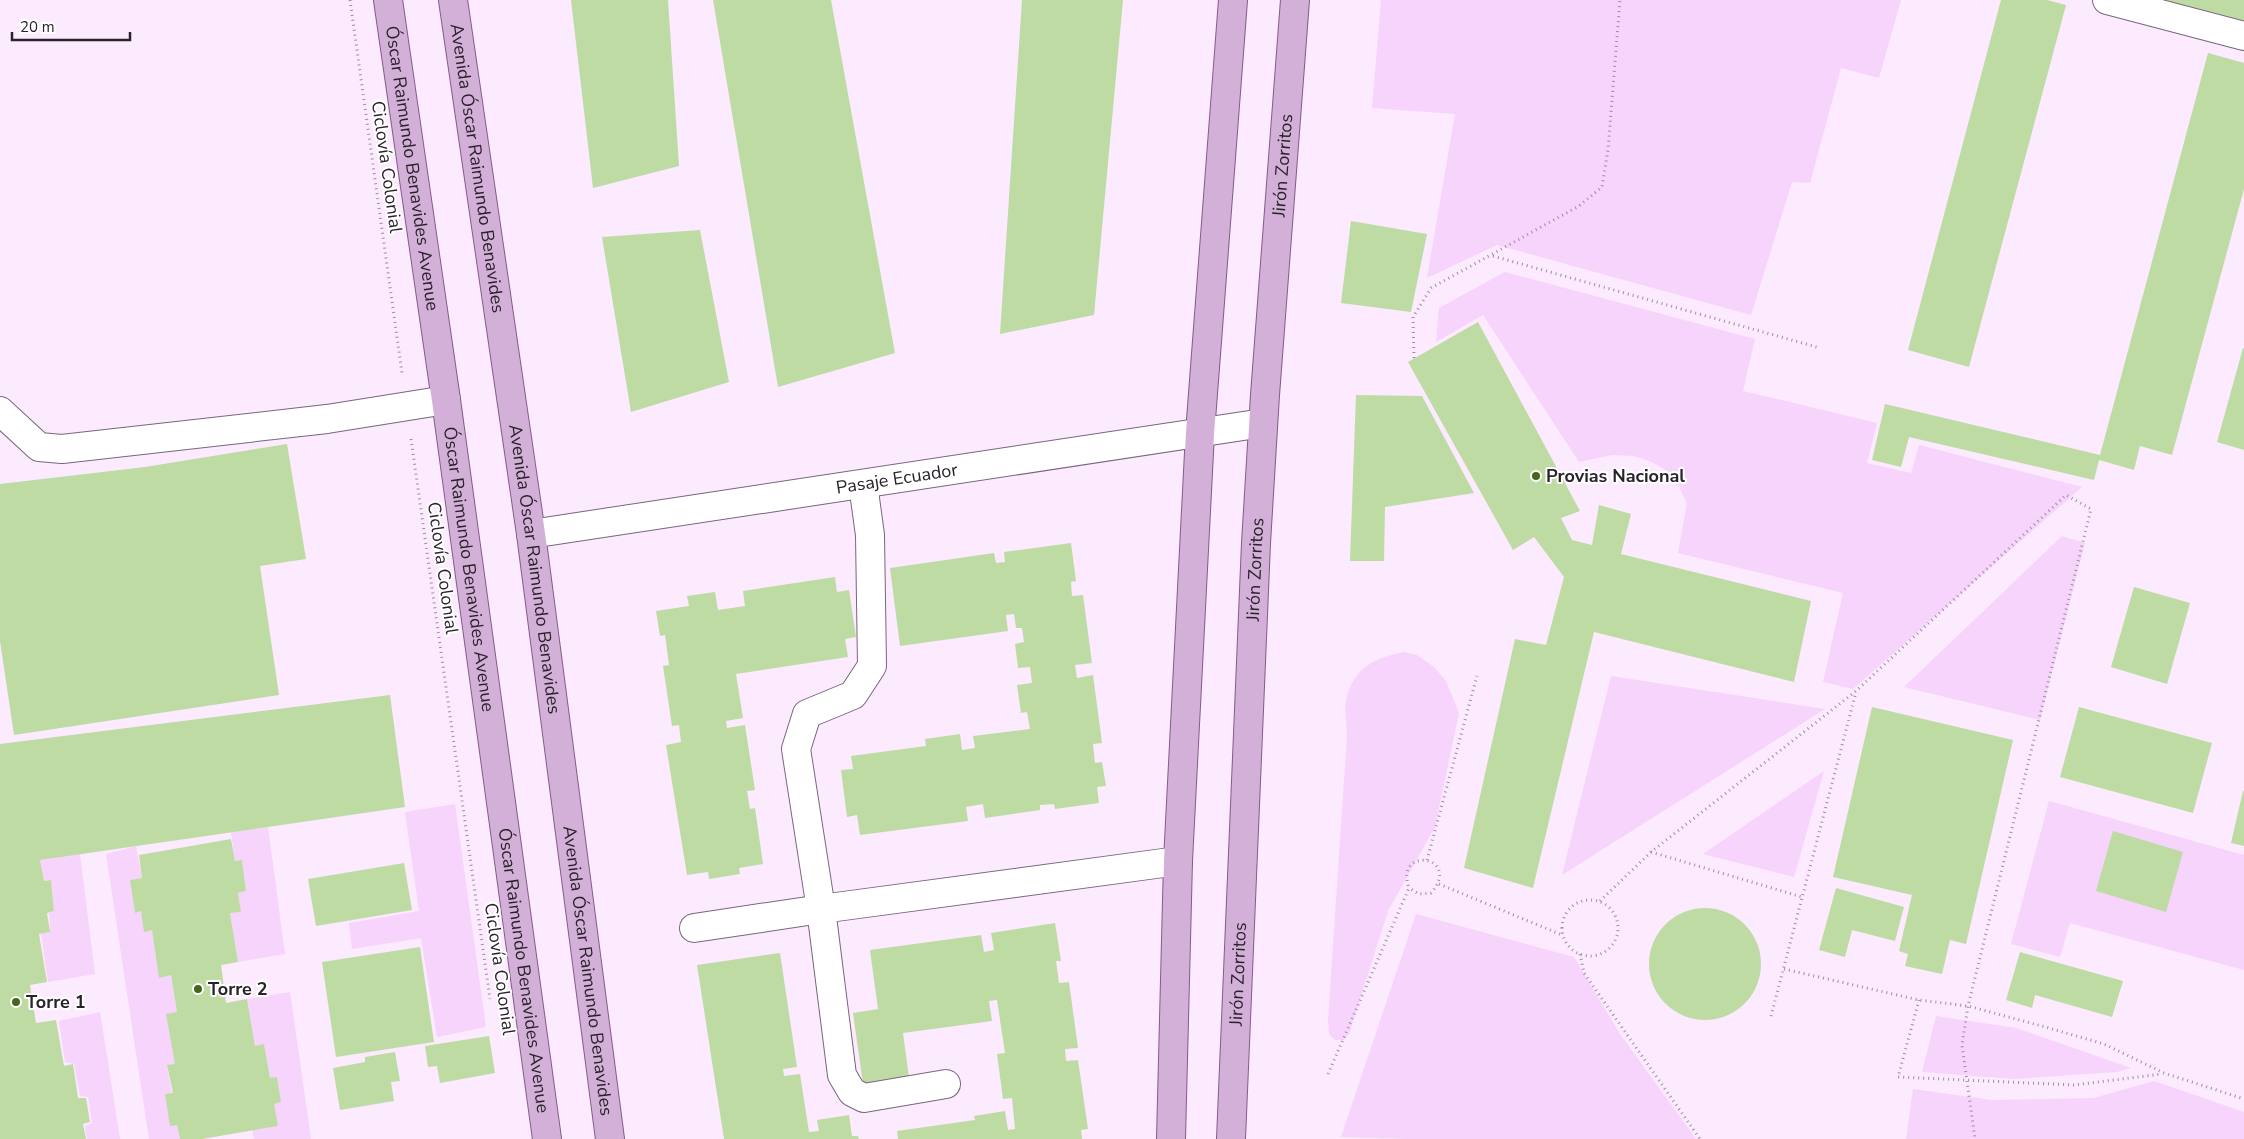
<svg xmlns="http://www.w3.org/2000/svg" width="2244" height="1139" font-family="'Nunito Sans',sans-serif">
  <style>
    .green { fill: #f6d4fb }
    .building { fill: #bedba4 }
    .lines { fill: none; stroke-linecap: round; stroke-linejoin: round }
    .minor-casing { stroke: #79667c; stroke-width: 30 }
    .major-casing { stroke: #845c8b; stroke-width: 30 }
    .path { stroke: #9d8f9f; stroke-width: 3; stroke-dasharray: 1 4; stroke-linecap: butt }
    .minor { stroke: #fff; stroke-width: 28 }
    .major { stroke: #d3b0d8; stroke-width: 28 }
    .poi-dot { fill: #45661c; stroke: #fff; stroke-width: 2 }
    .labels { text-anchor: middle; stroke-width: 4; stroke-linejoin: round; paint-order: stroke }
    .street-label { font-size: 18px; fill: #2a222b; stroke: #fff }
    .poi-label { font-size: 18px; font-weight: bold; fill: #2a222b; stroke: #fff; text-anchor: start }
  </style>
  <rect width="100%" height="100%" fill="#fceaff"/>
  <path class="green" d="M1381,0H1901L1879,78L1841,68L1810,183L1792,182L1751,315L1497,245L1427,278L1455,114L1372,108Z
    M1505,272L1755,339L1743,391L1877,423L1867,463L1911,473L1919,445L2082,487L1853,689L1823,682L1843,593L1678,553L1687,504L1674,475L1652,462L1634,456L1612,455L1579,462L1483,315L1436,342L1439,308Z
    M2062,536L2085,543L2040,720L1904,687Z
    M1404,652L1417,655L1434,667L1446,681L1459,713L1435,827L1388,911L1349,1034L1344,1040H1335L1329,1034L1328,1020L1347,736C1347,725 1344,712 1346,701C1353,668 1374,658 1404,652Z
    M1611,676L1825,709L1562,875Z
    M1824,771L1794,877L1703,854Z
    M2049,801L2244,855V970L2070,923L2060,957L2011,944Z
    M455,804L486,1027L437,1037L421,938L352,949L349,923L419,911L405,812Z
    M268,827L285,954L238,962L230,913L241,912L238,893L246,891L242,860L235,861L231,832Z
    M136,846L142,878L130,880L135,912L141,911L145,931L152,930L159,977L171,975L177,1012L175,1064L167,1066L180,1139H149L106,854Z
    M80,854L95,974L48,982L41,933L50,932L49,913L54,911L51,880L44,881L40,860Z
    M1416,914L1574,957L1620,1034L1696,1139H1409L1341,1137Z
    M290,992L311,1139H254L252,1130L277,1126L274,1104L281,1102L277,1078H270L264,1044L255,1046L247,999Z
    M100,1012L120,1139H87L85,1126L92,1123L88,1097L80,1096L74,1064L65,1062L59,1021Z
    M1936,1016L2016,1028L2131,1068L2117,1072L2014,1079L1922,1072Z
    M2154,1081L2244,1112V1139H1906L1913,1089L1992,1100L2094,1098Z"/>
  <path class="building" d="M571,0H668L679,166L593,188Z
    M713,0H831L895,353L778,387Z
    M1022,0H1123L1094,315L1000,334Z
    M2001,0H2047L2066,5L1969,367L1908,350Z
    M2244,0V21L2167,1V0Z
    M2208,53L2244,63V189L2172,455L2140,446L2134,470L2099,460L2094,480L1909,437L1901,467L1872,460L1885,404L2100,455Z
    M1351,221L1427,234L1411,312L1341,303Z
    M700,230L729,382L631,412L602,237Z
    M1478,322L1580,511L1561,518L1572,540L1592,545L1599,505L1631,514L1621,554L1811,601L1794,682L1594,632L1533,888L1464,868L1515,639L1546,645L1564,577L1534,537L1513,550L1408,362Z
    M2243,348H2244V450L2217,442Z
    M1356,395L1422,396L1474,493L1385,507L1384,561H1350Z
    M287,444L306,559L260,566L279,695L14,735L0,641V484L145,467Z
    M1071,543L1076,581L1071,582L1072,596L1083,595L1092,663L1075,665L1077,678L1093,675L1102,743L1093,744L1095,763L1102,762L1106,786L1097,787L1099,803L1055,809L1054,804L1040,805V810L985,818L983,804L966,807L968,821L860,835L857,815L847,817L841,770L853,769L851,756L926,746L925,739L960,734L962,750L975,748L973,736L1030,729L1027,712L1021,713L1017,685L1032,683L1030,667L1018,668L1015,644L1024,642L1022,628H1016L1014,614L1006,615L1008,631L900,646L890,568L994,553L996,563L1005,562L1004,552Z
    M835,577L837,592L849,590L856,637L845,639L848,657L736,674L743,718L726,721L727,728L745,725L755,790L747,791L750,809L755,808L763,864L739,868L740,874L709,879L708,872L687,875L666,745L681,742L679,725L672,726L663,666L669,665L665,635L660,636L656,611L689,606L687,596L715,592L718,610L745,606L743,591Z
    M2134,587L2190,603L2167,684L2111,667Z
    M390,695L405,807L40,860L44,881L51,880L54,911L47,913L50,932L39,934L47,982L30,985L36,1023L56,1020L64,1066L73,1064L78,1098H86L90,1122L83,1124L86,1139H0V744Z
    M1872,707L2013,740L1966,944L1950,940L1942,974L1905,966L1908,954L1899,951L1912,895L1833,877Z
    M2079,707L2212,743L2193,813L2060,777Z
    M2243,791H2244V846L2231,843Z
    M2113,831L2183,852L2166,912L2096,891Z
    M231,839L235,861L242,860L246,891L238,893L241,912L230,913L238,962L221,965L226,1003L247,999L255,1046L264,1044L270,1078L277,1077L281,1102L274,1104L278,1126L202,1139H180L177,1125L170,1126L165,1094L173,1093L167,1065L175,1064L166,1014L177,1012L171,975L159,978L152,930L144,932L141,911L135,913L130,880L142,878L139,855Z
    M404,863L412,910L316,926L308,879Z
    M1836,888L1904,907L1895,941L1852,930L1845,957L1819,950Z
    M1649 964a56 56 0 1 1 112 0a56 56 0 1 1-112 0Z
    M1055,923L1061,961H1056L1059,983L1069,982L1078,1048L1065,1049L1066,1061L1078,1060L1088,1129L1081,1130L1082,1139H898L897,1131L975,1120L974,1116L1005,1111L1008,1130L1015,1129L1012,1098L1003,1099L997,1054L1005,1053L997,1000L989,1001L992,1021L903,1033L910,1085L864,1091L853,1013L878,1009L870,950L981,935L984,952L994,950L991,933Z
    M420,947L434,1042L336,1057L322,962Z
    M2020,952L2123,981L2112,1017L2035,995L2032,1008L2006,1000Z
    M780,953L797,1067L783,1069L784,1076L800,1074L809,1132L819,1131L817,1120L849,1115L852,1136H858L859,1139H724L697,965Z
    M489,1036L495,1073L440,1083L437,1066L428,1067L425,1046Z
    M395,1052L400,1081L391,1082L394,1101L340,1110L333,1068L365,1062V1057Z"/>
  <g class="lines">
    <defs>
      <g id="minor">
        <path d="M2107,0L2244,36"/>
        <path d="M0,411L39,447L62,449L327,419L446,400"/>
        <path id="s1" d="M531,534L1263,423"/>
        <path d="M694,928L821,909L796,749L807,714L853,695L872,666L870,535L863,484"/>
        <path d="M946,1084L864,1098L852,1092L842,1075L821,909L1178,861"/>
      </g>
      <g id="major">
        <path id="s2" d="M388,0L446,400L547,1139"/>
        <path id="s3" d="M453,0L531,534L610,1139"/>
        <path d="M1171,1139L1178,861L1200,433L1233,0"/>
        <path id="s4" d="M1231,1139L1256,543L1265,395L1295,0"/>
      </g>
    </defs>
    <use href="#minor" class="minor-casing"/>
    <use href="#major" class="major-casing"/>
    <path class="path" d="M350,0L402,373
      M1493,256L1820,348
      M1414,358L1413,317L1431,288L1579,206L1602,187L1608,150L1620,0
      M411,439L490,999
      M1651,852L1802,897
      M1427,860L1477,676
      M1439,884L1562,935
      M1562 928a28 28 0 1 1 56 0a28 28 0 1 1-56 0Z
      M1600,901L1651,852L1856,691L2066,495L2091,509L1968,1006L1962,1045L1975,1139
      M1580,954L1584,973L1700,1139
      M1784,969L1919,1000L1968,1006L2049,1028L2104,1044L2164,1073L2244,1099
      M1919,1000L1898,1077L2074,1085L2162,1074
      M1771,1016L1856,692
      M1328,1074L1409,888C1394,845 1463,856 1431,893L1419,894L1409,888"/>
    <use href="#minor" class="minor"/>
    <use href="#major" class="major"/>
  </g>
  <g class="poi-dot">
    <circle cx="1536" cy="476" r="5"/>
    <circle cx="198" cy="989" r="5"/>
    <circle cx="16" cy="1002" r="5"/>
  </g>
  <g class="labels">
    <g class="street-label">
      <text dy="6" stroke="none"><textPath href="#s4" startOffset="975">Jirón Zorritos</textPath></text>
      <text transform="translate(387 167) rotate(82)" y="6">Ciclovía Colonial</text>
      <text dy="6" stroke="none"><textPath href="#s2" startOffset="170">Óscar Raimundo Benavides Avenue</textPath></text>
      <text dy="6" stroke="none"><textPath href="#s3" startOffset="170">Avenida Óscar Raimundo Benavides</textPath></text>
      <text dy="6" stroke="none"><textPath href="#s1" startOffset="370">Pasaje Ecuador</textPath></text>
      <text transform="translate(443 568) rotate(82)" y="6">Ciclovía Colonial</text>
      <text dy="6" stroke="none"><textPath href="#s2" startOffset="575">Óscar Raimundo Benavides Avenue</textPath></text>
      <text dy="6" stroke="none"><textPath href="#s3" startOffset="575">Avenida Óscar Raimundo Benavides</textPath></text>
      <text dy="6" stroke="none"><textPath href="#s4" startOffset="570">Jirón Zorritos</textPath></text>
      <text transform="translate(500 969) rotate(82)" y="6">Ciclovía Colonial</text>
      <text dy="6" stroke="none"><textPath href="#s2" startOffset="980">Óscar Raimundo Benavides Avenue</textPath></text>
      <text dy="6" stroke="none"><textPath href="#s3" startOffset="980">Avenida Óscar Raimundo Benavides</textPath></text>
      <text dy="6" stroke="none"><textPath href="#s4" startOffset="165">Jirón Zorritos</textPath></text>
    </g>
    <g class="poi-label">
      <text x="1546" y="482">Provias Nacional</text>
      <text x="208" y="995">Torre 2</text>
      <text x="26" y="1008">Torre 1</text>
    </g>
  </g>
  <path d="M12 32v8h118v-8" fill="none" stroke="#2a222b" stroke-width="2.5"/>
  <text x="20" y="32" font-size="15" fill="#2a222b" stroke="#ffffff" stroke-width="4" paint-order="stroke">20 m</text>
</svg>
